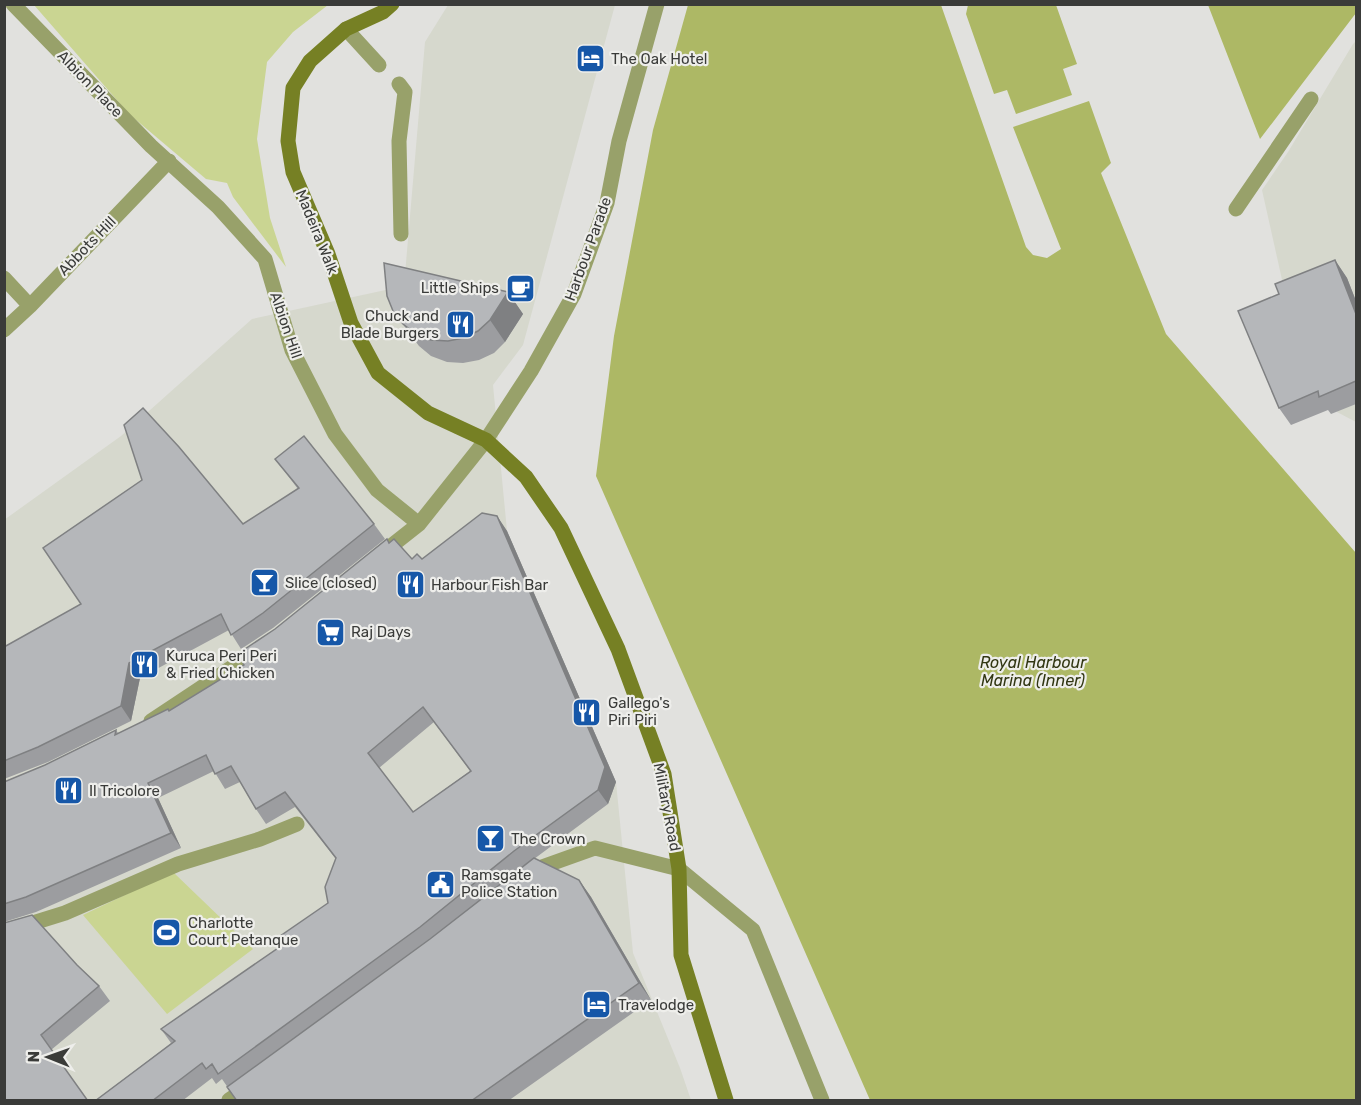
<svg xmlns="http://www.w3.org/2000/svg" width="1361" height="1105" font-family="Rubik,sans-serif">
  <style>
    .built { fill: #d6d8cd }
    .green { fill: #cad592 }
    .water { fill: #adb865 }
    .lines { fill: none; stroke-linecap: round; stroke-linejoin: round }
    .lane { stroke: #98a16a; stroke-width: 15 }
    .street { stroke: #98a16a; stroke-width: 15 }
    .secondary { stroke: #768024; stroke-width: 15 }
    .wall { fill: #9c9da0; fill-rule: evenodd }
    .shaded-wall { fill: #7f8082 }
    .building { fill: #b5b7ba; stroke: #7f8082; stroke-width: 1.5; fill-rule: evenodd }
    .labels { text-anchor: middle; stroke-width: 4.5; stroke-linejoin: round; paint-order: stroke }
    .poi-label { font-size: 15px; fill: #3a3b39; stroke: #eeeeeb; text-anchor: start }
    .street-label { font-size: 15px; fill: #3a3b39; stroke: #eeeeeb }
    .water-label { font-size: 16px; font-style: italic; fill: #313612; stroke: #eeeeeb }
  </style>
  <rect width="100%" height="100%" fill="#e1e1de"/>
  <path class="built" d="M448,5H615L523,345L493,385L507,531L616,782L633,953L680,1068L691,1100H5L4,520L121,436L252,319L404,286L425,42Z
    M1356,41V422L1337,412L1287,302L1262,190L1288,152L1353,44Z"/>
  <path class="green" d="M34,5H328L293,32L267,62L257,139L270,218L286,267L233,197L227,183L206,179L129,114Z
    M173,872L253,949L167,1014L83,915Z"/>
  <path class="water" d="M688,5H941L1026,247L1033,255L1047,258L1061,249L1013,127L1089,101L1111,163L1101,173L1166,334L1356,553V1100H870L596,476L614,336L653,130Z
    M968,5H1056L1077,64L1063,69L1072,95L1016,114L1007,90L994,94L966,14Z
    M1208,5H1356V13L1260,139Z"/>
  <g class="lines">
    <path class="lane" d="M346,29L379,65
      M399,84L405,92L399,141L401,234
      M1236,209L1311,99
      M679,869L753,930L822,1100
      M4,932L65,913L178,864L260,839L297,824"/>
    <path class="street" d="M13,4L151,146L218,207L265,259L292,350L335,434L377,490L419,524
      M4,278L30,306
      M4,330L30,306L169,161
      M381,554L419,524L486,440L531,371L574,294L607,203L619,141L657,4
      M151,721L258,650
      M531,874L539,868L595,848L679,869
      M229,1100L251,1085"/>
    <path class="secondary" d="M392,4L383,12L346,29L310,61L293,88L288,141L293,172L328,254L351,323L378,373L428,413L486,440L526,477L561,528L618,649L664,774L679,869L681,955L726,1100"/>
  </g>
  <path class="wall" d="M1335,260L1347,278L1356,301V404L1331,414L1328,410L1291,425L1279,408Z
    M508,292L523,314L505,342L494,353L479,360L463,363L447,362L431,356L419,346L393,311Z
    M275,459L374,524L385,539L273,628L241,649L229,630L140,678L131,721L48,762L4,779V647L243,524L298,489Z
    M497,516L507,531L616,782L608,804L534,859L579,880L591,897L651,1000L508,1101H237L222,1079L216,1084L212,1078L182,1101H95L171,1043L161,1029L278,948L328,903L336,859L295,807L266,824L256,809L240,782L225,789L214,771L158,798L181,848L36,912L4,922V782L45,765L116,730L118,733L169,711L244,665L275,629L389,543L412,559H422ZM434,722L470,771L413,812L379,768Z
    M77,965L99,986L110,1001L51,1050L4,1101Z"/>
  <path class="shaded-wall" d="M1335,260L1347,278L1356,301V314Z
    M508,292L523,314L505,342L490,320Z
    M497,516L507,531L616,782L608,804L598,790Z
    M129,663L140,678L131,721L121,706Z
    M148,783L158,798L181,848L171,833Z
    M579,880L591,897L651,1000L639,983Z"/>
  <path class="building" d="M1335,260L1356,314V381L1319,397L1318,391L1279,408L1238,311L1279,294L1275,284Z
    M384,263L508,292L490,320L478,331L463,338L448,341L431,340L416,334L403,324L393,311L387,296Z
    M143,408L179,447L243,524L299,488L275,459L304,436L374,524L263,613L231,635L221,614L129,663L121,706L38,747L4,761V647L81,604L43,548L142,480L124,425Z
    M482,513L497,516L605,767L598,790L514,851L420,927L218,1074L212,1064L206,1069L202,1063L152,1101H95L175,1041L161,1029L278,948L273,941L328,903L325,887L336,858L285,792L256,809L231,766L215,774L206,755L148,783L171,833L26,897L4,904V782L45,765L116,730L115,735L168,709L169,711L244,665L239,653L275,629L387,539L389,543L394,539L412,559L417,554L422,559ZM423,707L471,771L413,812L368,753Z
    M534,858L579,880L639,983L471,1101H237L227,1087L430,939Z
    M32,915L77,965L99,986L41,1035L88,1101H4V923Z"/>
  <defs>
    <symbol id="hotel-square" viewBox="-11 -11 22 22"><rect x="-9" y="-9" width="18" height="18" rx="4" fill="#1657a8" stroke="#eeeeeb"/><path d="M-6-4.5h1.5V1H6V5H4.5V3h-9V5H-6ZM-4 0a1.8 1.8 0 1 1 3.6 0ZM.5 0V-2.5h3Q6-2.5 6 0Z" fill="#fff"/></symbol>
    <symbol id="cafe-square" viewBox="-11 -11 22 22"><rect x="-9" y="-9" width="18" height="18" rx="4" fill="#1657a8" stroke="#eeeeeb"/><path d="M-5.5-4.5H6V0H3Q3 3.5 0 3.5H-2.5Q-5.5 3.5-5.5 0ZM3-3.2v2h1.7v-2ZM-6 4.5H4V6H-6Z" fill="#fff"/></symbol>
    <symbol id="restaurant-square" viewBox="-11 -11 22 22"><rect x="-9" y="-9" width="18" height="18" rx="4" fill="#1657a8" stroke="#eeeeeb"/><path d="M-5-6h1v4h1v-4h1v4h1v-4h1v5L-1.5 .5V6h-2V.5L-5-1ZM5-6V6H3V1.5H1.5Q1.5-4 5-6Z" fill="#fff"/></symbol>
    <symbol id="bar-square" viewBox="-11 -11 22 22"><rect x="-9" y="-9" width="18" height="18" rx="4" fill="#1657a8" stroke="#eeeeeb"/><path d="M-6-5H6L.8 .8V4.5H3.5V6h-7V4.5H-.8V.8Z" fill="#fff"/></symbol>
    <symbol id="supermarket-square" viewBox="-11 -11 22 22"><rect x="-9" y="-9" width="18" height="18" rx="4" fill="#1657a8" stroke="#eeeeeb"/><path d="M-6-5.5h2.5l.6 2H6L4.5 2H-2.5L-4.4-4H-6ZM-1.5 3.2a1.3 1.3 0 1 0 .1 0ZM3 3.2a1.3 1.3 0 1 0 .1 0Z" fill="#fff"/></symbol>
    <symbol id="civic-square" viewBox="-11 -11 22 22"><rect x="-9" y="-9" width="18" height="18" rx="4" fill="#1657a8" stroke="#eeeeeb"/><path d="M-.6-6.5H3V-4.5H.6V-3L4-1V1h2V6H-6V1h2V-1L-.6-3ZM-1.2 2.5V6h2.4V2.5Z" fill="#fff"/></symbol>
    <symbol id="stadium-square" viewBox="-11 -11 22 22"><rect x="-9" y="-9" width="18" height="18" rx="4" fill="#1657a8" stroke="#eeeeeb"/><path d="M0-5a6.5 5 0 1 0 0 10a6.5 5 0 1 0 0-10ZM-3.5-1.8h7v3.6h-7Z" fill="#fff"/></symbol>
  </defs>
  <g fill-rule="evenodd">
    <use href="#hotel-square" x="574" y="42" width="33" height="33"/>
    <use href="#cafe-square" x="504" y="272" width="33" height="33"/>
    <use href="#restaurant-square" x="444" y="308" width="33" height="33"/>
    <use href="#bar-square" x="248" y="566" width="33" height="33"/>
    <use href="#restaurant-square" x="394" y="568" width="33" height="33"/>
    <use href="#supermarket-square" x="314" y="616" width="33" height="33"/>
    <use href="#restaurant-square" x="128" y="648" width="33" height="33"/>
    <use href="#restaurant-square" x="570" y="696" width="33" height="33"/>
    <use href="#restaurant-square" x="52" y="774" width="33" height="33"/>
    <use href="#bar-square" x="474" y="822" width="33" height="33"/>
    <use href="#civic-square" x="424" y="868" width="33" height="33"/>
    <use href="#stadium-square" x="150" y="916" width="33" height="33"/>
    <use href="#hotel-square" x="580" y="988" width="33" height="33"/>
  </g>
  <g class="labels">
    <g class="poi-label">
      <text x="611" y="64">The Oak Hotel</text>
      <text x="499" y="293" text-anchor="end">Little Ships</text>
      <text x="439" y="321" text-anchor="end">Chuck and<tspan x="439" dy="17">Blade Burgers</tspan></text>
      <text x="285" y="588">Slice (closed)</text>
      <text x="431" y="590">Harbour Fish Bar</text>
      <text x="351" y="637">Raj Days</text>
      <text x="166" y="661">Kuruca Peri Peri<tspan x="166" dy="17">&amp; Fried Chicken</tspan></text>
      <text x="608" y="708">Gallego's<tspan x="608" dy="17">Piri Piri</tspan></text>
      <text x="89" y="796">Il Tricolore</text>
      <text x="511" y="844">The Crown</text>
      <text x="461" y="880">Ramsgate<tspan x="461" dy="17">Police Station</tspan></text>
      <text x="188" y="928">Charlotte<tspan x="188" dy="17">Court Petanque</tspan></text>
      <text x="618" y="1010">Travelodge</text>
    </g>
    <g class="street-label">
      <text transform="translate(90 84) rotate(46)" y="5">Albion Place</text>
      <text transform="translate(317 232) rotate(68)" y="5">Madeira Walk</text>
      <text transform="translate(87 246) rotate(-46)" y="5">Abbots Hill</text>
      <text transform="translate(588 249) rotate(-70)" y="5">Harbour Parade</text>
      <text transform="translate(286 325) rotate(71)" y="5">Albion Hill</text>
      <text transform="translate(667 807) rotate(79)" y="5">Military Road</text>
    </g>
    <g class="water-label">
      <text x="1033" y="668">Royal Harbour<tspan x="1033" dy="18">Marina (Inner)</tspan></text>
    </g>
  </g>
  <rect width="1361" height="1105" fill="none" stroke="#3a3b39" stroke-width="12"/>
  <g transform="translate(48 1057) rotate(271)" stroke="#eeeeeb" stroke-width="4.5" paint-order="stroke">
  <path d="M0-4.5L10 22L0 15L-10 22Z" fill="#3a3b39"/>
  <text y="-9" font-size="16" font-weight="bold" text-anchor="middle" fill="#3a3b39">N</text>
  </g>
</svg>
